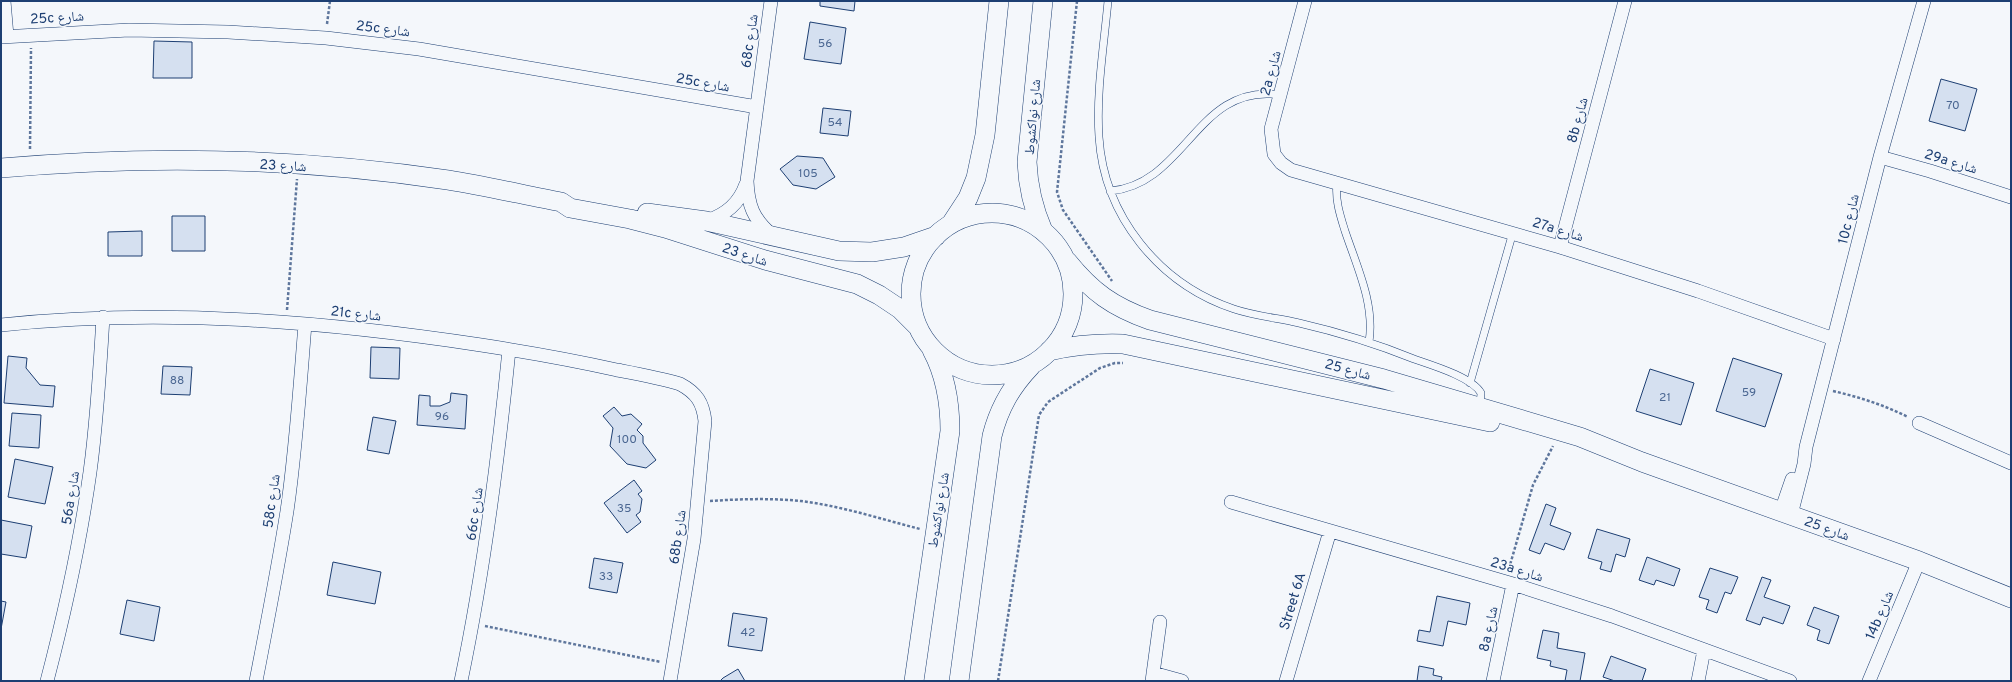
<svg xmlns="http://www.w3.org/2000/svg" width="2012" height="682" font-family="Overpass,'Noto Naskh Arabic',sans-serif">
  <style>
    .building { fill: #d5e0f0; stroke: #1d3f73 }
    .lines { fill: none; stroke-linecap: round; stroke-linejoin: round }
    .lane-casing { stroke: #1d3f73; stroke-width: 8 }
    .street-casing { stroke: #1d3f73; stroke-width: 14 }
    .secondary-casing { stroke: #1d3f73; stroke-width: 20 }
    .path { stroke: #5e769c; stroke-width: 2.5; stroke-dasharray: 3 2; stroke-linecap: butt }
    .lane { stroke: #f4f7fb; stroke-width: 7 }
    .street { stroke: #f4f7fb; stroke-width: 13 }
    .secondary { stroke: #f4f7fb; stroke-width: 19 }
    .labels { text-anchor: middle; stroke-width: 3; stroke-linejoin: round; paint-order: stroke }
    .number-label { font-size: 12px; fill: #4b6792 }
    .street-label { font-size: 14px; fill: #1d3f73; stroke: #f4f7fb }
  </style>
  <rect width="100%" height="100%" fill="#f4f7fb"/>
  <path class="building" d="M820,1H855L854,11L820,6Z
    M810,22L846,28L841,64L804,59Z
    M154,41L192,42V78H153Z
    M1941,79L1977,89L1965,131L1929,121Z
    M823,108L851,111L848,136L820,133Z
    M797,156L823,158L835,177L816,189L793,185L780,169Z
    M172,216H205V251H172Z
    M142,231V256H108V232Z
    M371,347L400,348L399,379L370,378Z
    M8,356L27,358L26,368L40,385L55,386L53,407L4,403Z
    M1733,358L1782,374L1765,427L1716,411Z
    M163,366L192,367L190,395L161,394Z
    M1650,369L1694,383L1681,425L1636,411Z
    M451,393L467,395L465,429L417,425L419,395L430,396V406H440L450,402Z
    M614,407L622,416L631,414L642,424L637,430L643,436V443L656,460L646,468L627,464L610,446L613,428L603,416Z
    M12,413L41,415L39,448L9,446Z
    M373,417L396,421L389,454L367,450Z
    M15,459L53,467L45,504L8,497Z
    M634,480L642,491L638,494L642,499L640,512L636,515L641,522L627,533L604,503Z
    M1546,504L1556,508L1550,525L1571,533L1564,550L1545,543L1540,554L1529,550Z
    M1,520L32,526L26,558L1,554Z
    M1597,529L1630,539L1625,557L1616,554L1611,572L1600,569L1602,562L1588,558Z
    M1647,557L1680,569L1674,586L1656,580L1654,585L1639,580Z
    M594,558L623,563L617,593L589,588Z
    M333,562L381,572L375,604L327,595Z
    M1710,568L1738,577L1731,594L1725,592L1717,613L1706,609L1709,600L1699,597Z
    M1762,577L1771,580L1764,597L1790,606L1783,624L1763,617L1760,625L1746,620Z
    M1437,596L1470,603L1466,625L1448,621L1443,646L1417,641L1419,630L1430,632Z
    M127,600L160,607L154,641L120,634Z
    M1,601L6,602L1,629Z
    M1814,607L1839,616L1829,644L1817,640L1820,630L1807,625Z
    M733,613L767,618L762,651L728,646Z
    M1543,630L1559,633L1557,648L1585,653L1580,681H1565L1567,670L1550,666L1551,661L1537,658Z
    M1611,656L1646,669L1642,681H1615L1603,677Z
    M1419,666L1434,669L1433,675L1442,677L1441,681H1417Z
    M738,669L745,681H720L723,678Z"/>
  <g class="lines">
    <defs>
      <path id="lane" d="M1108,1C1104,45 1096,92 1099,137C1104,216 1159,284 1234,309C1255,316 1277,318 1299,323C1338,332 1377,344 1414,359C1431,365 1472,377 1481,393L1480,407
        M1337,183C1335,200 1340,215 1345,231C1357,267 1375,304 1369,342
        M1110,191C1186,185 1197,82 1280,95
        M1470,383L1513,232"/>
      <path id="street" d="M4,1L7,36
        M771,1L747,181C748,205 753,219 772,235
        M1305,1L1271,129L1274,154L1281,163L1291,170L1560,247L1698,291L1834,339
        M1,37L129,30L228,32L326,38L419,49L757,107
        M1880,157L1930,171L2011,197
        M707,221C726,214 739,204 746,184
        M1560,247L1625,1
        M1,325C162,308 322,321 481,345C527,352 572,360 617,370C638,374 660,378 680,384C697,393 703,403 705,421L694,539L670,681
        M1919,423L2011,463
        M1231,502L1513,584L1612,616L1790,681
        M1781,511L1792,479
        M1791,515L1804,464L1806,447L1880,157L1924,1
        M1153,673L1182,681
        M47,681C65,612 80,543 90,472C97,421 100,369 103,317
        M256,681C267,624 278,568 287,511C296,449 300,386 305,324
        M461,681C484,571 498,461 509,350
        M1152,681L1160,622
        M1286,681L1330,531
        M1493,681L1513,584
        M1698,681L1704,650
        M1869,681L1919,561"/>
      <path id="secondary" d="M1,168C149,155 301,158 448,180C486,186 524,195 561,202L570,208L630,219L665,228L765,260L857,284L879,295L900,309L918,327
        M647,213L706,221L839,251L872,252L904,247L936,236
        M911 294a81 81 0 1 1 162 0a81 81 0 1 1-162 0Z
        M951,224L968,198L976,178L985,135L999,1
        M1043,231C1033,208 1028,187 1027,162L1043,1
        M1067,261C1092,292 1113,307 1150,320L1384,379L1580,437L1642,462L1919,561L2011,598
        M1049,351C1075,345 1097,343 1123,344L1490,422
        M914,681L950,431C950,402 946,376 932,350
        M959,681L992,436C999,408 1011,387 1031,366"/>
    </defs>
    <use href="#lane" class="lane-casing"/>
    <use href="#street" class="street-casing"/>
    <use href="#secondary" class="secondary-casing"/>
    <path class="path" d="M1077,1L1057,192L1063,210L1112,281
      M327,24L330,1
      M30,149L31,48
      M287,310L297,179
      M1833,391C1859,397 1884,405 1908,417
      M710,501C740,499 771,498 801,501C841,506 881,519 920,529
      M1510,569V565L1533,485L1553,446
      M485,626L661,662
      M998,681L1039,415L1048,402L1100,368L1115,363H1123"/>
    <use href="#lane" class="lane"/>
    <use href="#street" class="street"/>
    <use href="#secondary" class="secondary"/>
  </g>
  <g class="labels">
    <g class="number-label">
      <text x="825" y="47">56</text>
      <text x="1953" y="109">70</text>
      <text x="835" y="126">54</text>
      <text x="808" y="177">105</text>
      <text x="177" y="384">88</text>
      <text x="1749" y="396">59</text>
      <text x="1665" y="401">21</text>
      <text x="442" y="420">96</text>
      <text x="627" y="443">100</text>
      <text x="624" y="512">35</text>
      <text x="606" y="580">33</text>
      <text x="748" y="636">42</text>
    </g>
    <g class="street-label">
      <text transform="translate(57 17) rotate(-3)" y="5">25c شارع</text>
      <text transform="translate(383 28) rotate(7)" y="5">25c شارع</text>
      <text transform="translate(749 41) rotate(-82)" y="5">68c شارع</text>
      <text transform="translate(1270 73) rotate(-75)" y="5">2a شارع</text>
      <text transform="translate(703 82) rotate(10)" y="5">25c شارع</text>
      <text transform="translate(1032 117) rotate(-85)" y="5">شارع نواكشوط</text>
      <text transform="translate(1577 120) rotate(-75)" y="5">8b شارع</text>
      <text transform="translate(1951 161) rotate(17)" y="5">29a شارع</text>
      <text transform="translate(283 165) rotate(3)" y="5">شارع 23</text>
      <text transform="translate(1848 219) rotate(-76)" y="5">10c شارع</text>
      <text transform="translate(1558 229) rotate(17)" y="5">27a شارع</text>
      <text transform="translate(745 254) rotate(18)" y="5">شارع 23</text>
      <text transform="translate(356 313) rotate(6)" y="5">21c شارع</text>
      <text transform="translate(1348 369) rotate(15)" y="5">شارع 25</text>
      <text transform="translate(70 498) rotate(-81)" y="5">56a شارع</text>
      <text transform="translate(271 501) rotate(-82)" y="5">58c شارع</text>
      <text transform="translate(938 510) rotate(-81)" y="5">شارع نواكشوط</text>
      <text transform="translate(474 514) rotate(-82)" y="5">66c شارع</text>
      <text transform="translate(1827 528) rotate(20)" y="5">شارع 25</text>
      <text transform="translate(677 537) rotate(-82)" y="5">68b شارع</text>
      <text transform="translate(1517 569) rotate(17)" y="5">23a شارع</text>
      <text transform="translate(1292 601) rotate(-73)" y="5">Street 6A</text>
      <text transform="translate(1879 615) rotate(-67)" y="5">14b شارع</text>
      <text transform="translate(1488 629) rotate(-78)" y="5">8a شارع</text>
    </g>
  </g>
  <rect width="2012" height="682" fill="none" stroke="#1d3f73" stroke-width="4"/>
</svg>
